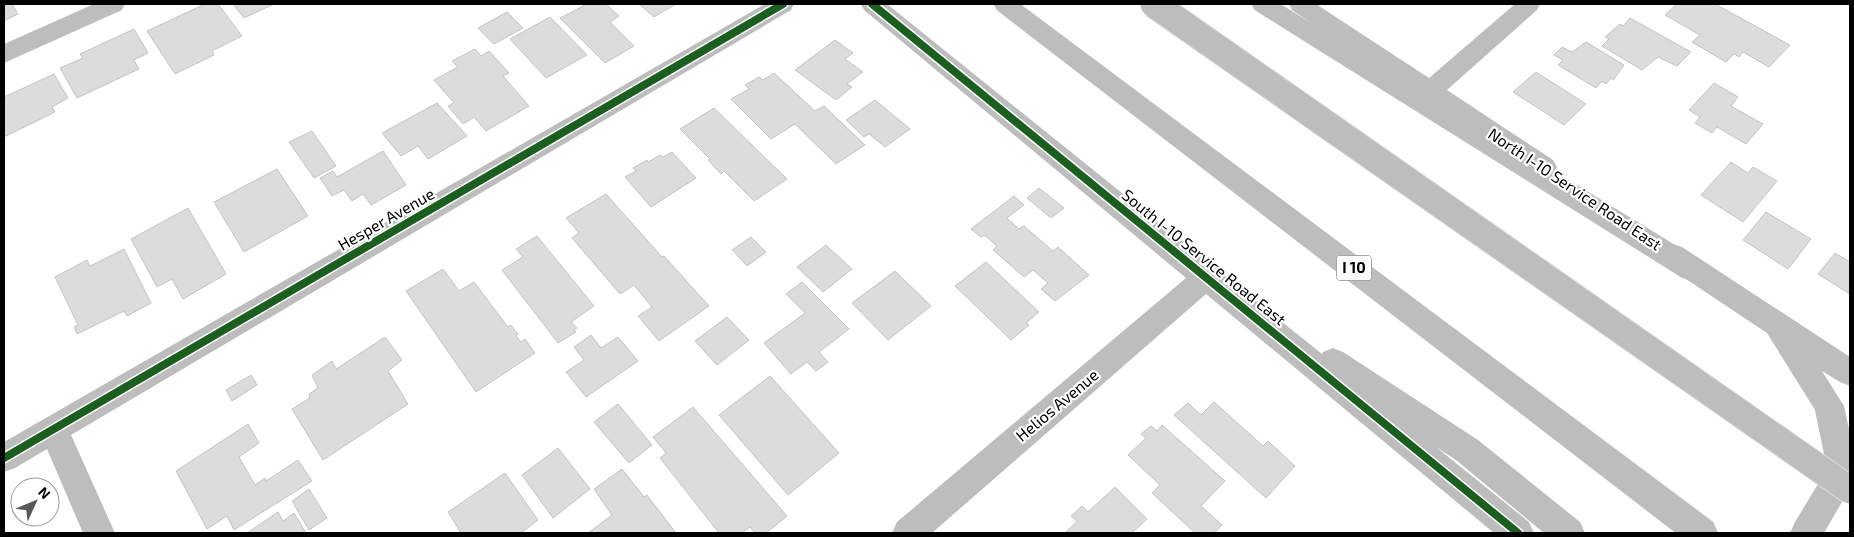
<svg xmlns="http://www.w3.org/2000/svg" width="1854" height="537" font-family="'Exo 2',sans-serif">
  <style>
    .building { fill: #dcdcdc; stroke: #c4c4c4 }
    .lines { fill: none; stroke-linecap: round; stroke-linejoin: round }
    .highway-casing { stroke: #dbdbdb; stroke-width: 1 }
    .minor { fill: #bdbdbd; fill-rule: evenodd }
    .highway { fill: #bdbdbd; fill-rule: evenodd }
    .highway-bridge-casing { stroke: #dbdbdb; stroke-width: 29; stroke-linecap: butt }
    .highway-bridge { stroke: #bdbdbd; stroke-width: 27 }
    .cycleway-casing { stroke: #fff; stroke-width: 11 }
    .cycleway { stroke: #1b5e20; stroke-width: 8 }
    .labels { text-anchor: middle; stroke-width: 4.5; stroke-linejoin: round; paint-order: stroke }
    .shield { fill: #fff; stroke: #4c4c4c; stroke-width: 1 }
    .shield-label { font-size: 15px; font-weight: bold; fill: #000 }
    .street-label { font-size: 16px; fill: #000; stroke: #fff }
  </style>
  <rect width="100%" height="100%" fill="#fff"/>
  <path class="building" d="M4,4H12L18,14L4,21Z
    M205,4H218L242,36L212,51L214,55L175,74L147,31Z
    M233,4H274L244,18Z
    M587,4H606L619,16L610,22L634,46L605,63L560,18Z
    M639,4H676L654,17Z
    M1677,4H1715L1790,45L1769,67L1743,52L1739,57L1734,54L1726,62L1692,42L1700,35L1665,15Z
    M507,12L523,28L494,44L478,28Z
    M550,17L587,55L546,78L510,39Z
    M1630,18L1691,52L1677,66L1658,57L1642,70L1602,46L1609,39L1605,37L1620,24L1623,26Z
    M134,29L148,53L134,60L139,69L77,98L60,68L83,58L80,54Z
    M835,40L853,53L845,59L863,72L847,84L852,87L836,100L795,70Z
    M1586,42L1624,65L1613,80L1611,78L1606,84L1602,81L1596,88L1558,65L1563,60L1554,55L1562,47L1572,52Z
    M475,49L481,56L489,51L509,73L503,76L529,106L486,131L474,117L463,124L448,106L454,103L434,80L458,67L452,61Z
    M1536,72L1586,104L1564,125L1513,92Z
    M774,73L815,111L824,106L865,145L836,164L795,124L771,139L731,99L749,89L745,85L759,77L763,80Z
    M54,74L68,98L52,107L55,112L4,137V97Z
    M1714,83L1738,97L1731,106L1763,124L1746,144L1717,127L1712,133L1695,123L1700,117L1689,110Z
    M875,100L910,129L885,147L869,134L864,137L846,120Z
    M437,103L467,136L428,159L418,146L401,156L382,133Z
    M714,108L787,179L754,201L724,171L721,174L708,160L710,159L680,129Z
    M312,131L336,166L314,178L289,142Z
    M383,151L406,185L371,205L363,194L352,201L344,190L332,196L320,178L333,171L337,177Z
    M672,152L696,178L651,207L625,177L636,171L633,168L647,160L648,162L660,155L663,157Z
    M1731,162L1748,173L1753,167L1777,181L1743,222L1701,195Z
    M277,169L308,216L244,252L214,202Z
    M1039,188L1064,208L1051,218L1027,198Z
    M606,194L662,257L664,256L709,306L659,341L638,316L652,307L634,285L620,294L572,238L579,233L566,218Z
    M1014,196L1024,205L1007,218L1019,229L1024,226L1053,251L1058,247L1089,275L1055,301L1041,289L1048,283L1033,270L1024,277L993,250L997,246L984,235L981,237L971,229Z
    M188,208L226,274L183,299L172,279L157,287L131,239Z
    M1766,212L1811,239L1788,269L1743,240Z
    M537,236L594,306L571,322L577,328L574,330L576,332L558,343L502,270L523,257L516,249Z
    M751,237L766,252L747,266L732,250Z
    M826,245L852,269L823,292L797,267Z
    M124,249L151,303L127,316L124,311L77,334L74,327L78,325L55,277L87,260L90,266Z
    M1835,253L1850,262V294L1818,274Z
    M986,262L1039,312L1026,323L1029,325L1011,340L955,286Z
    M443,269L459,291L474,282L508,327L511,325L518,334L516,336L521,342L525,339L535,353L476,392L406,291Z
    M895,271L931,306L888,340L852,303Z
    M802,282L849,329L819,352L828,362L816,371L807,362L791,374L764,343L805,313L786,294Z
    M727,317L749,340L717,365L695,341Z
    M591,335L601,348L618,337L638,361L586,397L566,372L584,360L574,347Z
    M385,337L402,360L388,371L408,404L323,460L292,409L310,398L309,394L318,388L312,375L332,361L336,369Z
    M251,375L257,385L232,401L226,390Z
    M770,376L839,453L788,495L719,415Z
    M1214,402L1263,446L1268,441L1295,466L1266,498L1174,415L1188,403L1201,415Z
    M618,404L652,445L629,463L594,422Z
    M693,407L787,516L766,533H755L750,527L742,533H719L660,458L666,453L653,437Z
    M248,424L259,443L239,457L255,485L265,478L266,481L298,460L312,481L234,530L227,516L207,529L176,471Z
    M1162,425L1225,481L1201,506L1222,525L1214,533H1195L1152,493L1160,485L1128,455L1146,438L1141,434L1151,426L1157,431Z
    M558,448L590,489L553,518L522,475Z
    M622,469L644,497L647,495L676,533H588L612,515L594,489Z
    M505,473L538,520L521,533H461L448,512Z
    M1115,487L1147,519L1132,533H1065L1077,521L1071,516L1082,506L1088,512Z
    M309,489L327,518L309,530L292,501Z
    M278,512L283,521L294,513L306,533H247Z"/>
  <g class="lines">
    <defs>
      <path id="highway" d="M994,4H1020L1713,522L1718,533H1676L997,10Z
        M1252,4H1280L1701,261L1705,269L1701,277L1691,281L1681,277L1255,10Z"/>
    </defs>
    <use href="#highway" class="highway-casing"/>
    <path class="minor" d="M94,4H125L122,10L4,63V44Z
      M765,4H794L791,10L71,435L115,533H83L47,449L15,468L4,472V442Z
      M861,4H887L1322,354L1323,352L1333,348L1343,352L1478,440L1580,522L1585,533H1544L1456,460L1436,447L1529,522L1534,533H1494L1206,294L932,533H892L897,522L1186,278L864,10Z
      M1289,4H1316L1429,78L1515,4H1540L1537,10L1447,90L1553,160L1557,167L1553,174L1544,177L1535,174L1292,10Z
      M1672,244L1682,247L1850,357V386L1840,382L1822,371L1844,406L1850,434V488L1824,533H1790L1795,522L1827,469L1815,410L1767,333L1662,263L1658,255L1662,247Z"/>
    <use href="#highway" class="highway"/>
    <defs>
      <path id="highway-bridge" d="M1154,4L1850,490"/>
    </defs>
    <use href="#highway-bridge" class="highway-bridge-casing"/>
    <use href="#highway-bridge" class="highway-bridge"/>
    <defs>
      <path id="cycleway" d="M872,4L1518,533
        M4,458L783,4"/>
    </defs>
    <use href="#cycleway" class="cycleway-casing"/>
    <use href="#cycleway" class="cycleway"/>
  </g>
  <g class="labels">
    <rect class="shield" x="1336.5" y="255.5" width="35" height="25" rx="4"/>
    <g class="shield-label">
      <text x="1354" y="273">I 10</text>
    </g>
    <g class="street-label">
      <text transform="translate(1575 189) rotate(34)" y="6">North I-10 Service Road East</text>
      <text transform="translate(386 219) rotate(-30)" y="6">Hesper Avenue</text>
      <text transform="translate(1204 257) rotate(39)" y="6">South I-10 Service Road East</text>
      <text transform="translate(1057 405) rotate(-40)" y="6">Helios Avenue</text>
    </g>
  </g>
  <rect width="1854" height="537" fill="none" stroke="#000000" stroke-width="10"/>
  <g transform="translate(35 502) rotate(46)"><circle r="24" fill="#ffffff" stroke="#999999"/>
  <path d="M0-4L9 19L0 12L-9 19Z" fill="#595959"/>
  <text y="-8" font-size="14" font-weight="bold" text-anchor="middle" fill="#000000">N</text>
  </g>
</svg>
